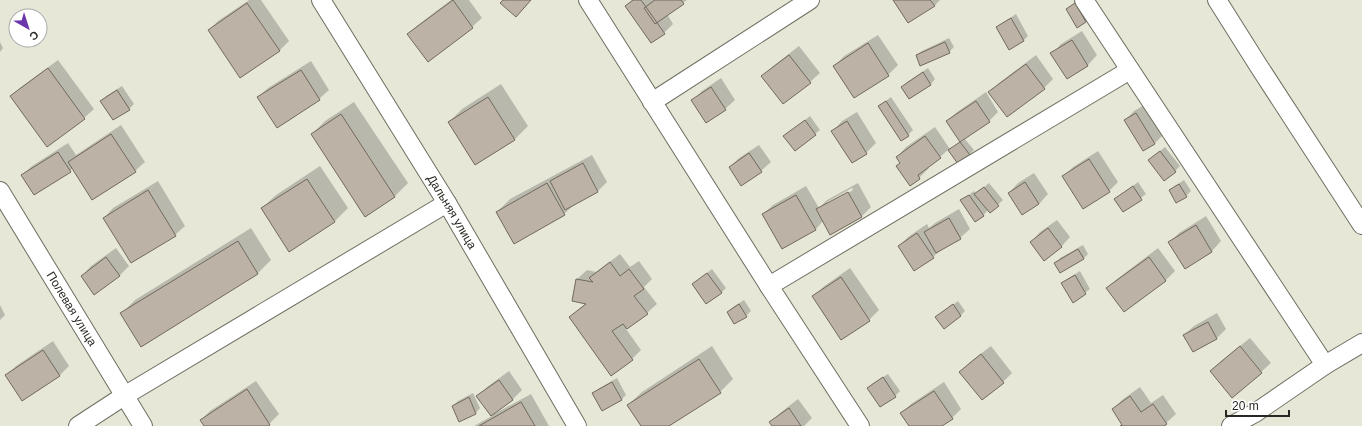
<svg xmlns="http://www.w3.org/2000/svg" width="1362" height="426" font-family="Arial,sans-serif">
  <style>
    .shadow { fill: #0003; fill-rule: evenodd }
    .building { fill: #bcb2a6; stroke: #72695e }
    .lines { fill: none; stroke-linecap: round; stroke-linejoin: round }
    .street-casing { stroke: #6e6e61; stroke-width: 20 }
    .street { stroke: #fff; stroke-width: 18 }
    .labels { text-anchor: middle; stroke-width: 3.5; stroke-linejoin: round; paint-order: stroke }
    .street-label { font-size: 12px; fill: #282822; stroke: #fff }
  </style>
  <rect width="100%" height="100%" fill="#e7e7d8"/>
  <path class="shadow" d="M249,0H261L289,41L279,51L209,30L218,21Z
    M451,0H469L482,18L472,27L408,34L418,25Z
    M632,0H687L667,14L673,24L664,33L626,6Z
    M894,0H940L934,6Z
    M1079,0L1090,17L1078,26L1067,9Z
    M1016,14L1028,36L1024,40L997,27L1002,23Z
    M1082,31L1097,55L1088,65L1067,78L1052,54L1061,44Z
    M878,35L898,65L888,75L835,66L844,56Z
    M949,38L954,47L949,52L917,55L922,51Z
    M0,42L3,48L0,52Z
    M799,46L820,73L810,82L763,76L772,67Z
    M1036,55L1053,79L1044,88L990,92L999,83Z
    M58,60L94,109L84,118L11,96L21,87Z
    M311,61L329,90L319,99L258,97L268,88Z
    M928,68L935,79L931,84L909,98L902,87L907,82Z
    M721,78L735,100L725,109L706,122L692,101L702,91Z
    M501,84L528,126L515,139L476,164L449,122L462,109Z
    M122,86L134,104L129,109L102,101L106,96Z
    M986,92L998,112L989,121L964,138L974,150L969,155L958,162L949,149L940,157L928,167L929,168L919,178L901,162L897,157L906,147L935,127L950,149L964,140L947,121L957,112Z
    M891,97L913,130L908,135L879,106Z
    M354,102L408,183L394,197L312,134L325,121Z
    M1146,104L1164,134L1155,143L1125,120L1134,111Z
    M857,112L876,143L866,153L852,162L833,131L842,121Z
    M810,116L820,130L815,134L785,136Z
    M121,125L145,162L135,171L73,168L70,171L22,175L32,166L68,143L76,155Z
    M759,145L771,162L761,171L730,167L739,158Z
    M1165,147L1180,166L1175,171L1154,156Z
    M1098,151L1118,182L1109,191L1063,177L1073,167Z
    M592,155L607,182L598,191L575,204L564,214L497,212L510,199Z
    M320,166L348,208L334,222L262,208L276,195Z
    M1034,173L1048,194L1039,204L1009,193L1018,183Z
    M1184,180L1191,191L1186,196L1170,191L1175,186Z
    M158,181L185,226L175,235L104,218L113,208Z
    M1138,182L1146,194L1124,211L1116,199Z
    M858,183L871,207L862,216L823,221L816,229L782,248L763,214L773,205L806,186L819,208L827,200ZM852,188L853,190L827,205V202Z
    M989,183L1003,200L990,212L988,210L983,216L962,200L974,191L976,194Z
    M959,209L970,229L960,238L941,250L933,257L899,246L908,237L927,224L929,228L935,223Z
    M1206,216L1221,241L1212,251L1185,267L1170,242L1179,233Z
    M1057,220L1070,237L1061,247L1031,242L1040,232Z
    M251,228L271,260L258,273L141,345L121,314L135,300Z
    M1083,245L1088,254L1083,259L1056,263L1060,258Z
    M116,248L129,266L119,276H82L91,266Z
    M1158,248L1175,271L1166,280L1124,311L1107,288L1117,279Z
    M620,254L630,267L639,261L652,279L644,287L657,304L647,313L626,329L641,350L632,359L570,317L586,303L577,279L587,270L596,272Z
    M850,268L879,310L869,320L813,297L823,287Z
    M712,269L726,288L721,293L693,284Z
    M1080,271L1090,289L1074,301L1062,283L1067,279Z
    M744,300L751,311L746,316L728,312L733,307Z
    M958,301L965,311L960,316L937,317Z
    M0,305L5,315L0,320Z
    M1217,313L1226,329L1217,338L1184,335L1194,326Z
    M1250,338L1271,363L1261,372L1212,371L1221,361Z
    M53,341L69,366L60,375L23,400L7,375L16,366Z
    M712,346L733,379L720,392L667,426H642L628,405L642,392Z
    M991,346L1012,373L1003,382L960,372L970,362Z
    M509,371L522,390L513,399L492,414V415L531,394L549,426H474L492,416L478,396L487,387Z
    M888,374L900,391L895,396L869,388L873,383Z
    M617,378L626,395L622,399L603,410L593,394L598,389Z
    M256,381L279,414L269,424L266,426H205L201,420L210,411Z
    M944,382L961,409L952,418L940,426H910L902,413L911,404Z
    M1140,387L1151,403L1163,395L1176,414L1165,424L1166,426H1120L1123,423L1113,409L1122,400Z
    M473,393L480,408L476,413L460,420L453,406L458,401Z
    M798,399L812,418L804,426H773L771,422L780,413Z"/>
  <path class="building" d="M453,0L473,28L428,62L407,34Z
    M503,0H531L516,17L500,3Z
    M633,0H641L665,34L651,43L625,6Z
    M655,0H681L684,4L655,24L644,8Z
    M893,0H930L935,6L908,23Z
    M247,3L280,51L240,78L208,30Z
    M1075,3L1086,22L1077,28L1066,9Z
    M1011,18L1024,41L1009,50L996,27Z
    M1072,40L1088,66L1067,79L1050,53Z
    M945,42L950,53L920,66L916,55Z
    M868,43L889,76L854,98L833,66Z
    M789,55L811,83L783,104L761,76Z
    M1026,64L1045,89L1007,117L988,92Z
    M48,68L85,119L47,147L10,96Z
    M301,70L320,100L277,128L257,97Z
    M923,72L931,85L909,99L901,87Z
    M711,87L726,110L706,123L691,100Z
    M117,90L130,110L113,120L100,101Z
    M488,97L515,140L475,165L448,122Z
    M886,101L909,136L901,141L878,106Z
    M976,101L990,122L960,142L946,121Z
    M1136,113L1155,144L1143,151L1124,120Z
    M341,114L395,197L365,217L311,134Z
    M805,120L816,135L795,151L783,136Z
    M847,121L867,154L852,163L831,131Z
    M111,134L136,172L92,200L68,162Z
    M925,136L941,158L918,175L920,179L910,186L896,166L900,163L896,157Z
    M960,142L970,155L958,164L948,150Z
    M1160,151L1176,172L1164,181L1148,160Z
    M58,152L71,172L34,195L21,175Z
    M749,153L762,172L741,186L729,167Z
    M1089,159L1110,192L1083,209L1062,176Z
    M583,163L598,192L565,210L550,181Z
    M307,179L335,222L289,252L261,208Z
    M1025,182L1039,204L1022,215L1008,193Z
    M547,183L565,215L514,244L496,212Z
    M1179,184L1187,197L1176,203L1169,190Z
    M1133,186L1142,200L1123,212L1114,199Z
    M984,187L999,206L990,213L974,194Z
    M148,190L176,236L131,263L103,218Z
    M848,192L862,217L830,235L816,209Z
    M796,195L816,230L782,249L762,214Z
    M969,195L984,216L975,222L960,200Z
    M949,218L961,239L936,253L924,232Z
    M1196,225L1212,252L1185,269L1168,242Z
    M1048,228L1062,247L1044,261L1030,242Z
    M917,233L934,258L914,271L898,246Z
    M238,241L258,274L141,347L120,313Z
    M1078,249L1084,259L1060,273L1054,263Z
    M106,257L120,276L94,295L81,276Z
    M1149,257L1166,281L1124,312L1106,288Z
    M610,262L620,276L629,269L644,289L634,296L648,314L627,329L623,324L612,331L633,360L611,376L569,317L586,304L572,301L576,279L593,282L589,278Z
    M707,273L722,293L706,304L692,284Z
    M1075,275L1086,294L1073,303L1061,283Z
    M841,277L870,321L841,340L812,296Z
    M739,304L747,317L734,324L727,312Z
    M953,304L961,316L944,329L935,317Z
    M1208,322L1217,339L1193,352L1183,335Z
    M1240,346L1262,373L1232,398L1210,371Z
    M43,350L60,376L22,401L5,375Z
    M981,354L1004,383L982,400L959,372Z
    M699,359L721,393L669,426H641L627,405Z
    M883,377L896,397L880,407L867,388Z
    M499,380L513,400L491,416L476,396Z
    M612,382L622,400L602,411L592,393Z
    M247,389L270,425L268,426H204L200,420Z
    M934,391L953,419L942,426H909L900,413Z
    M1130,396L1141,412L1153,404L1167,424L1164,426H1120L1122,425L1112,409Z
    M469,397L476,414L459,422L452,406Z
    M521,402L535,426H479Z
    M789,408L801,426H772L769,422Z"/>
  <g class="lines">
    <defs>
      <g id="street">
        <path id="s1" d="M321,0L447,203L577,426"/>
        <path d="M588,0L769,286L860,426"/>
        <path d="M1084,0L1325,365"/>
        <path d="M1217,0L1258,65L1362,225"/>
        <path d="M652,102L810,0"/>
        <path id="s2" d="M0,191L143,426"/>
        <path d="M769,286L1130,70"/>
        <path d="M78,426L124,396L447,203"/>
        <path d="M1231,426L1255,413L1325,365L1362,343"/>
      </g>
    </defs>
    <use href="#street" class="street-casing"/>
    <use href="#street" class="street"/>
  </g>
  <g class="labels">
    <g class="street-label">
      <text dy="4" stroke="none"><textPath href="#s1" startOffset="249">Дальняя улица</textPath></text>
      <text dy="4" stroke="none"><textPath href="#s2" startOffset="138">Полевая улица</textPath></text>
    </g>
  </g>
  <g transform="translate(28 28) rotate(141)"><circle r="19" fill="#ffffff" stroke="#a9a9a7"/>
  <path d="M0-3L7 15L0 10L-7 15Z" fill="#6c35ac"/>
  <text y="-6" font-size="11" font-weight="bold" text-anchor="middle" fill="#282822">С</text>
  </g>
  <path d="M1226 410v6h63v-6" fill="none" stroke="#282822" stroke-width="2"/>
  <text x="1232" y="410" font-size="12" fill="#282822" stroke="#ffffff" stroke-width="3" paint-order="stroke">20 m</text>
</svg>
